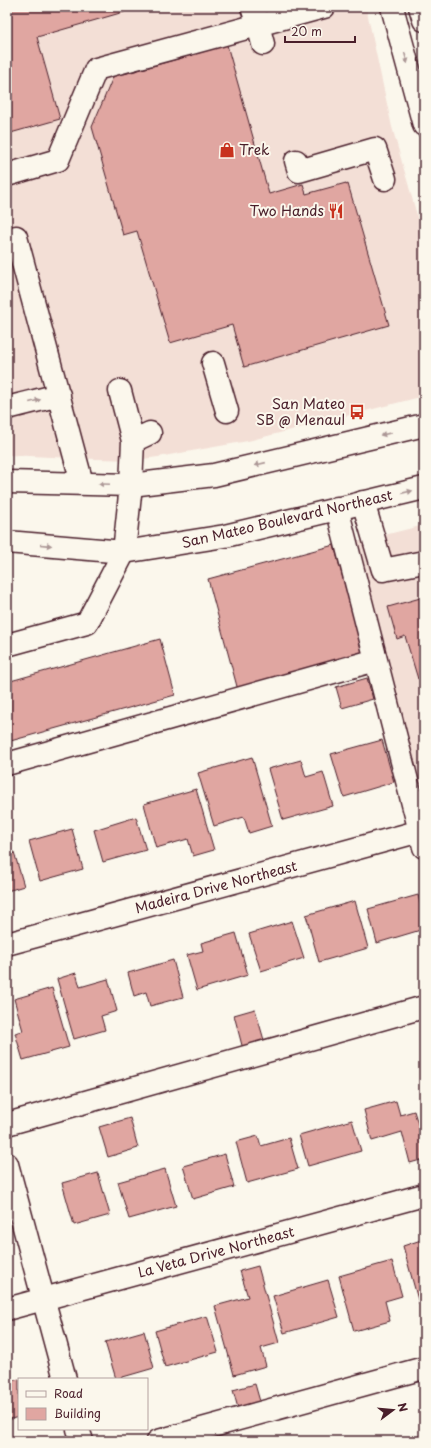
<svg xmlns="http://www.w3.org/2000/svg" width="431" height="1448" font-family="'Playpen Sans',sans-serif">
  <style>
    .built { fill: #f3dfd6 }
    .building { fill: #e0a6a1; stroke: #4a1f2b }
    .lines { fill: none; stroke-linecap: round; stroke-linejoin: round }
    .minor-casing { stroke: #4a1f2b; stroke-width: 25 }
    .major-casing { stroke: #4a1f2b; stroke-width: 25 }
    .minor { stroke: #fbf7ec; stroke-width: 22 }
    .major { stroke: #fbf7ec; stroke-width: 22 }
    .oneway { fill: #ab9695 }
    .labels { text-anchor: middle; stroke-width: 4; stroke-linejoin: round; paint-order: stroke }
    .poi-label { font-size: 14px; fill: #4a1f2b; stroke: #fbf7ec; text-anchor: end }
    .street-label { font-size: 14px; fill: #4a1f2b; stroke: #fbf7ec }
  </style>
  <rect width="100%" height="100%" fill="#fbf7ec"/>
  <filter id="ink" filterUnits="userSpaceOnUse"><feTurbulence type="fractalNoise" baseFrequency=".025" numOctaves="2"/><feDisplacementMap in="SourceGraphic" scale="8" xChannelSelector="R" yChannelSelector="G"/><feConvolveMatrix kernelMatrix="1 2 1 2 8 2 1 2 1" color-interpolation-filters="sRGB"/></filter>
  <g filter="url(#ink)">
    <path class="built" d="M7,7H366L392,127L424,240V396L248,441L158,457L136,460L96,459L7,455Z
      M424,525V805L349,544Z"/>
    <path class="building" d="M7,7H141L37,37L60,119L7,134Z
      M227,45L269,194L303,184L306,194L346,183V185L348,184L389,325L244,367L232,325L170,343L137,231L123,235L92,127L116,70L124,74Z
      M334,545L365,660L239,694L208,579Z
      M424,597V677L418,679L405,636L397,639L388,607Z
      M160,639L175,695L7,742V682Z
      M367,678L373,699L342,708L336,687Z
      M382,740L394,782L344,797L331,754Z
      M252,757L272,826L249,833L244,817L214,826L198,773Z
      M301,760L306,777L323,772L333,806L283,820L268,769Z
      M196,789L214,850L193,856L188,839L156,848L144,804Z
      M136,817L146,850L103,862L94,830Z
      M72,829L83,869L40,881L29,841Z
      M14,852L24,886L7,891V854Z
      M418,895L424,917V929L377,943L368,909Z
      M355,901L368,948L319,962L306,915Z
      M292,921L304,958L261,971L249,934Z
      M236,933L248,975L197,990L187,955L203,951L201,943Z
      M173,960L183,997L150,1006L146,992L134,996L128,973Z
      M76,973L80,987L108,979L117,1011L101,1016L105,1030L74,1039L57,979Z
      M52,988L69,1047L23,1060L15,1033L23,1031L14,999Z
      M255,1009L266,1047L244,1053L234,1015Z
      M396,1101L400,1115L414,1111L424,1144V1159L410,1163L402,1132L372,1141L364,1110Z
      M130,1118L138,1148L108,1157L99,1127Z
      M352,1120L361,1151L308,1166L299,1135Z
      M258,1136L261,1146L289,1138L298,1169L247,1183L236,1142Z
      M225,1154L234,1187L193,1199L183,1166Z
      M165,1169L176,1206L129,1219L118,1182Z
      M98,1173L110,1215L74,1225L62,1183Z
      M424,1239V1305L420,1307L403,1246Z
      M392,1261L402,1296L385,1301L390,1321L354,1331L339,1276Z
      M258,1266L279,1343L261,1348L266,1366L234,1375L215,1306L248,1297L240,1271Z
      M328,1280L339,1317L284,1333L273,1296Z
      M207,1316L218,1352L165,1367L155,1331Z
      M144,1331L154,1368L116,1379L105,1342Z
      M7,1368H8L12,1381L19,1379V1417L7,1420Z
      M255,1384L261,1405L239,1412L233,1390Z"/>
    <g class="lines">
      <defs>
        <path id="minor" d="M252,7L258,25L263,44
          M296,161L299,171L375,149L385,179
          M7,175L58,160L96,69L324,7
          M7,240L16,237L82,483
          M213,363L227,411
          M120,391L133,441
          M7,406L11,407L59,395
          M363,502L383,570L424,562
          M337,508L424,847
          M7,645L87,623L124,552L131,485L133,441L150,433
          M7,764L376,660
          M7,944L424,830
          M7,1124L424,1007
          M7,1164L65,1379
          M7,1309L424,1195
          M78,1429L82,1441
          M158,1441L424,1368"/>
        <path id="major" d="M392,7L424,125
          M420,7L424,20
          M7,482L131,485L214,475L424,425
          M7,542L124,552L225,536L424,488"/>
      </defs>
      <use href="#minor" class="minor-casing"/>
      <use href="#major" class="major-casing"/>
      <use href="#minor" class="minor"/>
      <use href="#major" class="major"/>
    </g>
    <defs><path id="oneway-solid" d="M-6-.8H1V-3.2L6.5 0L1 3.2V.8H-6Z"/></defs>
    <g class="oneway">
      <use href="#oneway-solid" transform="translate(406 58) rotate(75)"/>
      <use href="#oneway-solid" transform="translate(35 401) rotate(-14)"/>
      <use href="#oneway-solid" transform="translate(386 434) rotate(167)"/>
      <use href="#oneway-solid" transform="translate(260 464) rotate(167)"/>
      <use href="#oneway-solid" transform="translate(104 484) rotate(-178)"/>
      <use href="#oneway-solid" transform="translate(407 492) rotate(-13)"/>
      <use href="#oneway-solid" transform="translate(46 545) rotate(5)"/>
    </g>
  </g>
  <defs>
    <symbol id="shop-bare" viewBox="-9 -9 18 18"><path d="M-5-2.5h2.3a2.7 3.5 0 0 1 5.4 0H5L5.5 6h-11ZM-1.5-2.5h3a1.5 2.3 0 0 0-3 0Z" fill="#c8321e" stroke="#fbf7ec" stroke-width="2.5" paint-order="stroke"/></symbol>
    <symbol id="restaurant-bare" viewBox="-9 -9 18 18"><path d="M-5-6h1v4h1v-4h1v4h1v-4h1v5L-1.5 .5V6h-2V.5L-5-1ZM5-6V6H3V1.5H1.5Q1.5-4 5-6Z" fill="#c8321e" stroke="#fbf7ec" stroke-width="2.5" paint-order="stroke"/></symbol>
    <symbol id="bus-bare" viewBox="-9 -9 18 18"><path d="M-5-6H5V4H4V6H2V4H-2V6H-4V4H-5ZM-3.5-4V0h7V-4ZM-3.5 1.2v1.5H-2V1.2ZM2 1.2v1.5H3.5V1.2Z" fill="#c8321e" stroke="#fbf7ec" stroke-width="2.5" paint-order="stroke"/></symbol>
  </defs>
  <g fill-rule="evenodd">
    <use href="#shop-bare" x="216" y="139" width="22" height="22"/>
    <use href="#restaurant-bare" x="325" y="200" width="22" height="22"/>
    <use href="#bus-bare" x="346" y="401" width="22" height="22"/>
  </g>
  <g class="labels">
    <g class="poi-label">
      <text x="239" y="155" text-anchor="start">Trek</text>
      <text x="324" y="216">Two Hands</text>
      <text x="345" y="409">San Mateo<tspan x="345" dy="16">SB @ Menaul</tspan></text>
    </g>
    <g class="street-label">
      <text transform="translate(287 519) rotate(-13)" y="5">San Mateo Boulevard Northeast</text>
      <text transform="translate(216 887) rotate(-15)" y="5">Madeira Drive Northeast</text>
      <text transform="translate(216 1252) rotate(-15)" y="5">La Veta Drive Northeast</text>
    </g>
  </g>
  <rect width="431" height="1448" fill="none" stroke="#fbf7ec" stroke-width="24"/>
  <rect x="12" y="12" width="407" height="1424" fill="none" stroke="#4a1f2b" stroke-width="1.5" filter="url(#ink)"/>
  <rect x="18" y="1378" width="130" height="52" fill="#fbf7ec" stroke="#b4a19f"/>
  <rect x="26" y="1391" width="20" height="6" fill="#fbf7ec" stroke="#b4a19f"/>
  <text x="54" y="1398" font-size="12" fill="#4a1f2b">Road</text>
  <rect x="26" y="1408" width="20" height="12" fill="#e0a6a1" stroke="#b4a19f"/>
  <text x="54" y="1418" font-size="12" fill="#4a1f2b">Building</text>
  <g transform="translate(393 1410) rotate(74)" stroke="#fbf7ec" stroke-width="3" paint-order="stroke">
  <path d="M0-3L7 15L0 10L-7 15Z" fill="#4a1f2b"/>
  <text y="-6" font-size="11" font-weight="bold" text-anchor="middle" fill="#4a1f2b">N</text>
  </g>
  <path d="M285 36v6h70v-6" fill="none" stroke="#4a1f2b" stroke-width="2"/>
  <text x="291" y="36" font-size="12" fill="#4a1f2b" stroke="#fbf7ec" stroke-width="3" paint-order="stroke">20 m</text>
</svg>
